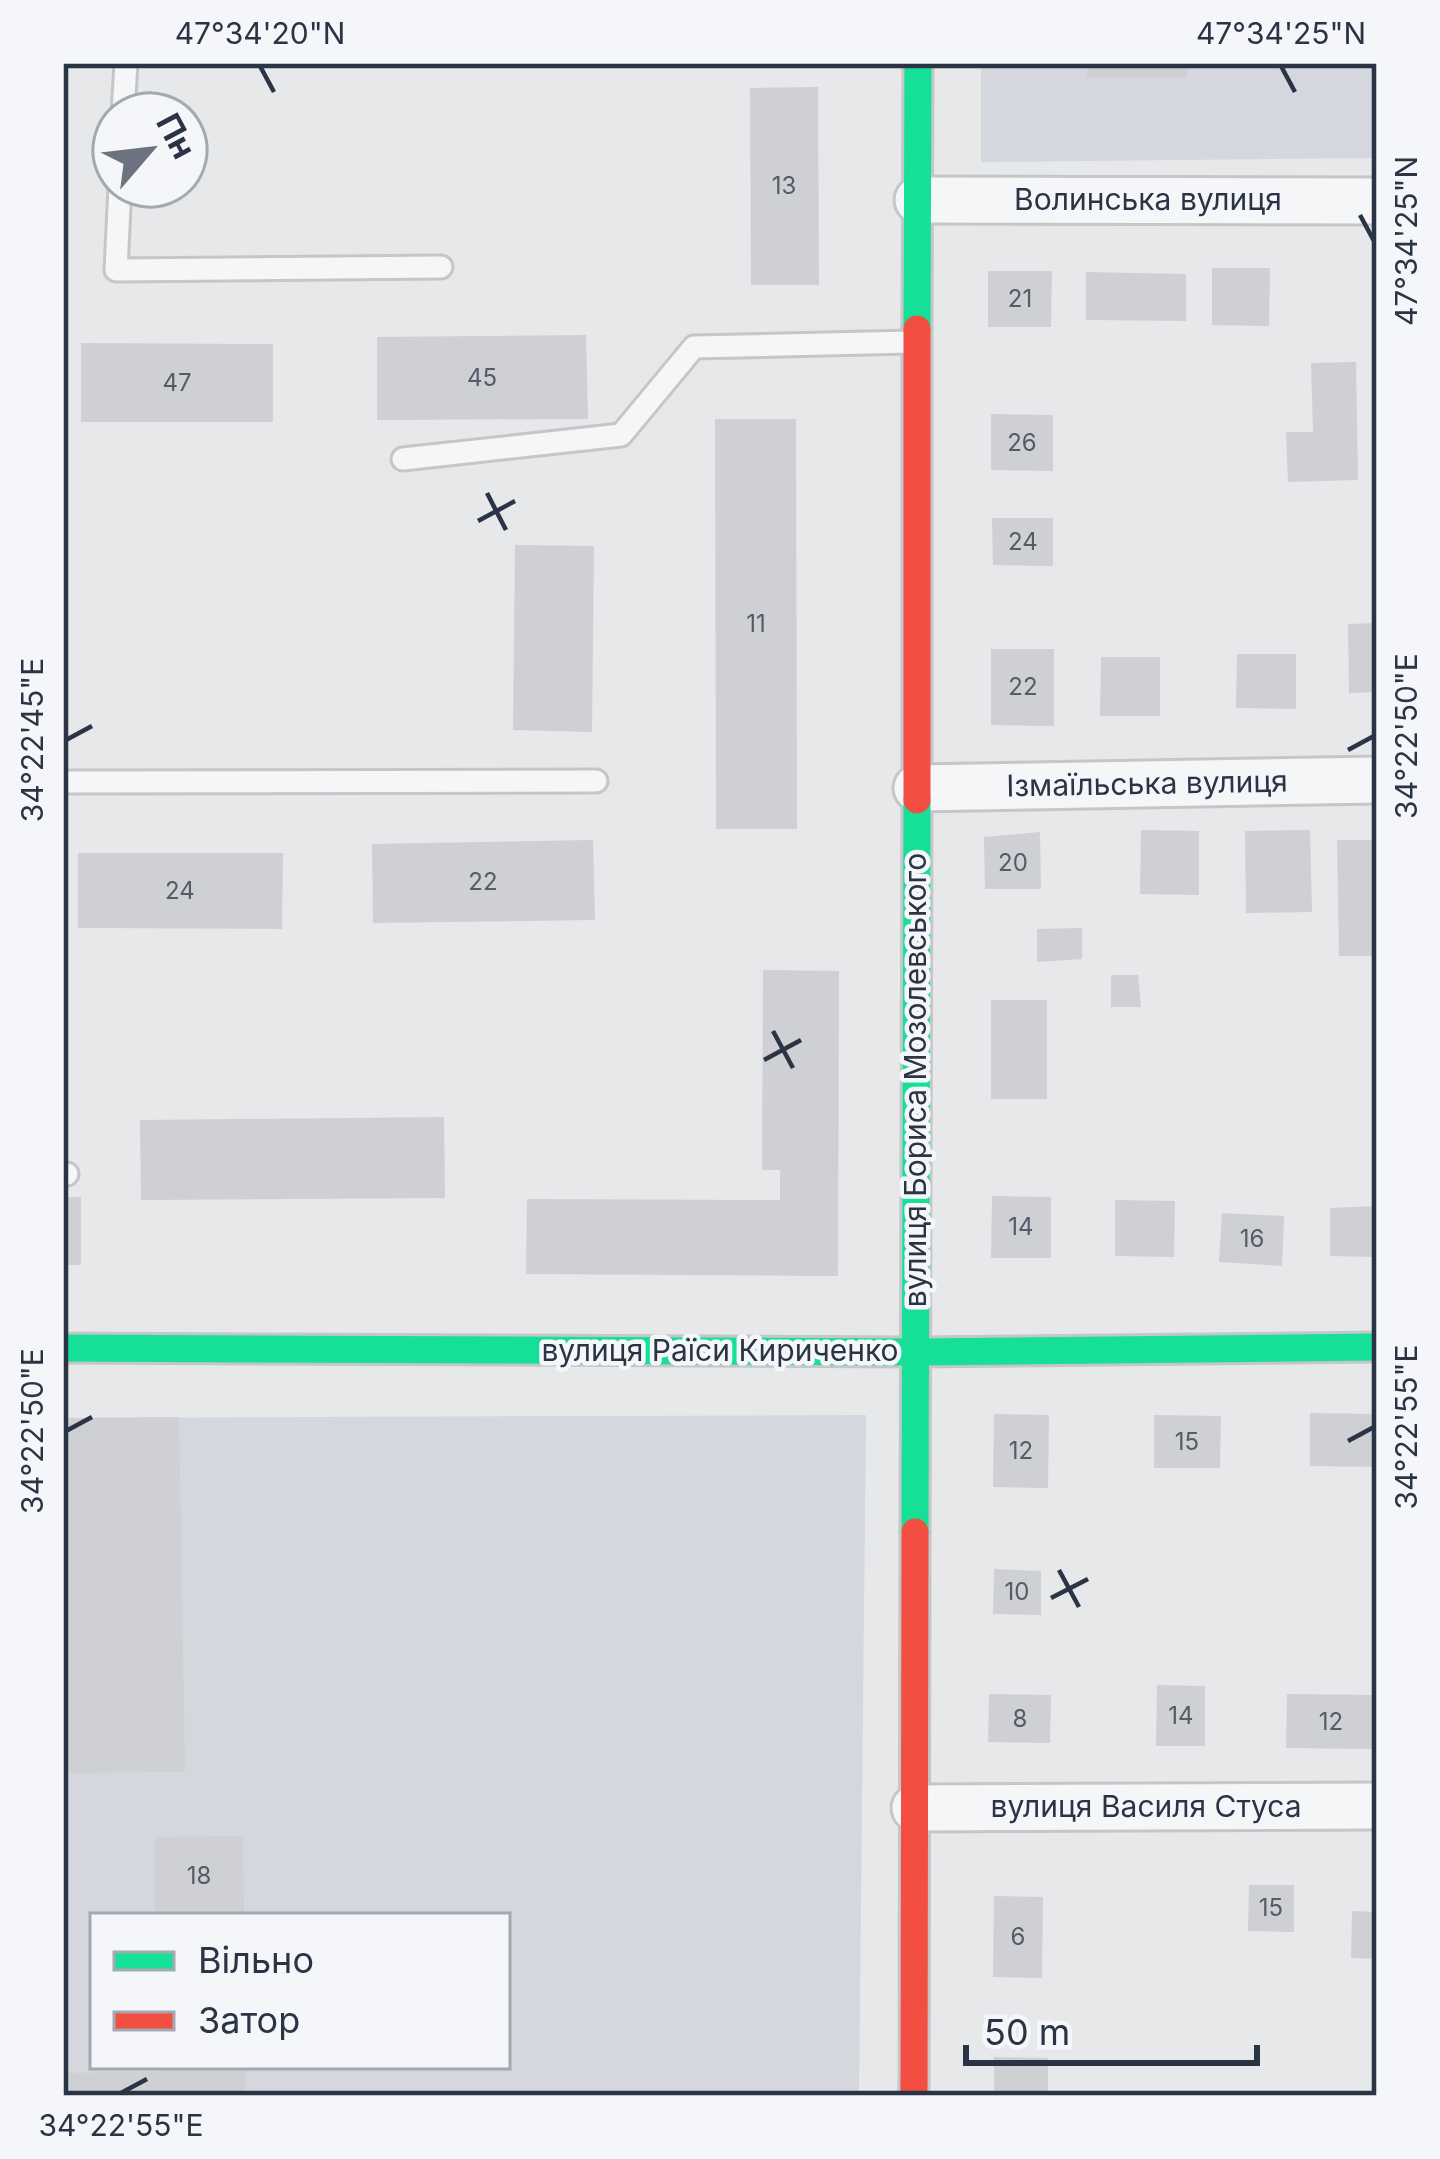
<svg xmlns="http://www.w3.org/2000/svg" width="1440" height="2159" font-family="Inter,sans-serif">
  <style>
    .built { fill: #d4d7dd; fill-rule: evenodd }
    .building { fill: #ced0d3 }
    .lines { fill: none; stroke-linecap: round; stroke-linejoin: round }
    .lane-casing { stroke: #c4c6c8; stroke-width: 27 }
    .street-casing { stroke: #c4c6c8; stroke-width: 51 }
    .fast-casing { stroke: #c4c6c8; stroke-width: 33 }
    .jam-casing { stroke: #c4c6c8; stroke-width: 33 }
    .lane { stroke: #f5f6f7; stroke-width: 21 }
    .street { stroke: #f5f6f7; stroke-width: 45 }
    .fast { stroke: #16e098; stroke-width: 27 }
    .jam { stroke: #f24e42; stroke-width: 27 }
    .ticks { fill: none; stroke: #2b3445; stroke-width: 4.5 }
    .labels { text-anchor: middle; stroke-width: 9; stroke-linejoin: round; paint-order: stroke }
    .number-label { font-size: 24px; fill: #545c69 }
    .street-label { font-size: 30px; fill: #2b3445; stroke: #f4f6f9 }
    .neatline { fill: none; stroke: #2b3445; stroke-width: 4.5 }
    .ticks-label { font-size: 30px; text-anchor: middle; fill: #2b3445 }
  </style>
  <rect width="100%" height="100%" fill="#e6e8ea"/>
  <path class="built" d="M981,63H1377V158L981,162Z
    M866,1415L859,2096H63V1418ZM93,1916H507V2066H93Z"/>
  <path class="building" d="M1087,63H1187V78L1087,77Z
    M818,87L819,285H751L750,88Z
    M1212,268H1270L1269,326L1212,325Z
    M988,271H1052L1051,327H988Z
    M1086,272L1186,274V321L1086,320Z
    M586,335L588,419L377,420V337Z
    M81,343L273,344V422H81Z
    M1356,362L1358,480L1288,482L1286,432H1313L1311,363Z
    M991,414L1053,415V471L991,470Z
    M715,419H796L797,829H716Z
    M992,518H1053V566L993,565Z
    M515,545L594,546L592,732L513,730Z
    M1377,623V692L1349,693L1348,624Z
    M991,649H1054V726L991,725Z
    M1237,654H1296V709L1236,708Z
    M1101,657H1160V716H1100Z
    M1141,830L1199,831V895L1140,894Z
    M1310,830L1312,912L1246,913L1245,831Z
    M1040,832L1041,889H985L984,837Z
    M593,840L595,920L373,923L372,844Z
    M1337,840H1377V956H1339Z
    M78,853H283L282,929L78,928Z
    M1082,928V959L1037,962V929Z
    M763,970L839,971L838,1276L526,1274L527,1199L780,1200V1170H762Z
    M1111,975H1138L1141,1007H1111Z
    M991,1000H1047V1099H991Z
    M444,1117L445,1198L141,1200L140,1120Z
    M992,1196L1051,1197V1258H991Z
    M63,1197H81V1265H63Z
    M1115,1200L1175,1201L1174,1257L1115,1256Z
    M1377,1206V1257L1330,1256V1208Z
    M1222,1213L1284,1216L1282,1266L1219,1262Z
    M1310,1413L1377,1414V1467L1310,1466Z
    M994,1414L1049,1415L1048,1488L993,1487Z
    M1154,1415L1221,1416L1220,1468H1154Z
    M179,1417L185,1772L63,1773V1418Z
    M994,1569L1041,1571V1615L993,1614Z
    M1157,1685L1205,1686V1746H1156Z
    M989,1694L1051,1695L1050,1743L988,1742Z
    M1287,1694L1375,1695V1749L1286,1748Z
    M243,1836L244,1916H155L154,1837Z
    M1249,1885H1294V1932L1248,1931Z
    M994,1896L1043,1897L1042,1978L993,1977Z
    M1352,1911L1377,1912V1959L1351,1958Z
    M994,2057L1048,2058V2096H994Z
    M157,2066H246V2096H63V2073L157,2072Z"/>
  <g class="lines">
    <defs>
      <path id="lane" d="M123,114L126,63
        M120,186L116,270L441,267
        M403,459L621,435L694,347L911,342
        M63,782L596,781
        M63,1174H67"/>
      <path id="street" d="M918,200L1377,201
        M917,788L1377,780
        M915,1808L1377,1806"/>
      <path id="fast" d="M917,329L918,63
        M63,1348L915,1352L1377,1347
        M915,1532L917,800"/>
      <path id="jam" d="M917,800V329
        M914,2096L915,1532"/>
    </defs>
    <use href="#lane" class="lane-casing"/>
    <use href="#street" class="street-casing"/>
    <use href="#fast" class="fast-casing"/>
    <use href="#jam" class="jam-casing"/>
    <use href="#lane" class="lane"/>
    <use href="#street" class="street"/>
    <use href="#fast" class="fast"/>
    <use href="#jam" class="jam"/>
  </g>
  <path class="ticks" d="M260,66L274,92M1281,66L1295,92M1360,215L1374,241M487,493L506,530M478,521L515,501M66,740L92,726M1348,750L1374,736M773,1031L793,1068M764,1060L801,1040M66,1431L92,1417M1348,1441L1374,1427M1059,1570L1079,1607M1051,1598L1088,1579M121,2093L147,2079"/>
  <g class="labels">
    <g class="number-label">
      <text x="784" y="194">13</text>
      <text x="1020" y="307">21</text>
      <text x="482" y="386">45</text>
      <text x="177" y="391">47</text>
      <text x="1022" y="451">26</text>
      <text x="1023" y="550">24</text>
      <text x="756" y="632">11</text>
      <text x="1023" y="695">22</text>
      <text x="1013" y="871">20</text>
      <text x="483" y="890">22</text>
      <text x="180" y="899">24</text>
      <text x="1021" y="1235">14</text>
      <text x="1252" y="1247">16</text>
      <text x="1187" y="1450">15</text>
      <text x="1021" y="1459">12</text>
      <text x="1017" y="1600">10</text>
      <text x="1181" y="1724">14</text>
      <text x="1020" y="1727">8</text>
      <text x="1331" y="1730">12</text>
      <text x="199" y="1884">18</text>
      <text x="1271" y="1916">15</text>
      <text x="1018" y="1945">6</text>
    </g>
    <g class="street-label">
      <text x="1148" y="210">Волинська вулиця</text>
      <text transform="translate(1147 784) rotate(-1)" y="10">Ізмаїльська вулиця</text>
      <text transform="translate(916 1080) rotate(-90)" y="10">вулиця Бориса Мозолевського</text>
      <text x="720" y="1361">вулиця Раїси Кириченко</text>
      <text x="1146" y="1817">вулиця Василя Стуса</text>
    </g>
  </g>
  <rect width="1440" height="2159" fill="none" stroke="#f4f6f9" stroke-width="132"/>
  <rect x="90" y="1913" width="420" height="156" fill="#f4f6f9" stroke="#a4a8b1" stroke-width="3"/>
  <rect x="114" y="1952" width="60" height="18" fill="#16e098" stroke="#a4a8b1" stroke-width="3"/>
  <text x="198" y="1973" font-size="36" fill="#2b3445">Вільно</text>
  <rect x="114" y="2012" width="60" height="18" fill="#f24e42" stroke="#a4a8b1" stroke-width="3"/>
  <text x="198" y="2033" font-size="36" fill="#2b3445">Затор</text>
  <g transform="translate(150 150) rotate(62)"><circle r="57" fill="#f4f6f9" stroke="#a4a8b1" stroke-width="3"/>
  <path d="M0-9L21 45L0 30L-21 45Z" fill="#6c737f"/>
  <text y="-18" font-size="33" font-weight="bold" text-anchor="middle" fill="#2b3445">Пн</text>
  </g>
  <path d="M966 2045v18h291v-18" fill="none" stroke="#2b3445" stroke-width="6"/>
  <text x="984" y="2045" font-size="36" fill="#2b3445" stroke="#f4f6f9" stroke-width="9" paint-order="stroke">50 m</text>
  <rect x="66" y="66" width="1308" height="2027" class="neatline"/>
  <g class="ticks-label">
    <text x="260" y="44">47°34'20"N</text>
    <text x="1281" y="44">47°34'25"N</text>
    <text transform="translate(1407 241) rotate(-90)" y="10">47°34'25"N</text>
    <text transform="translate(1407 736) rotate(-90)" y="10">34°22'50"E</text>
    <text transform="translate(33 740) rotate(-90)" y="10">34°22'45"E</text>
    <text transform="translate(1407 1427) rotate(-90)" y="10">34°22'55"E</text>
    <text transform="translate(33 1431) rotate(-90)" y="10">34°22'50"E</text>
    <text x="121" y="2136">34°22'55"E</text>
  </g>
</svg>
